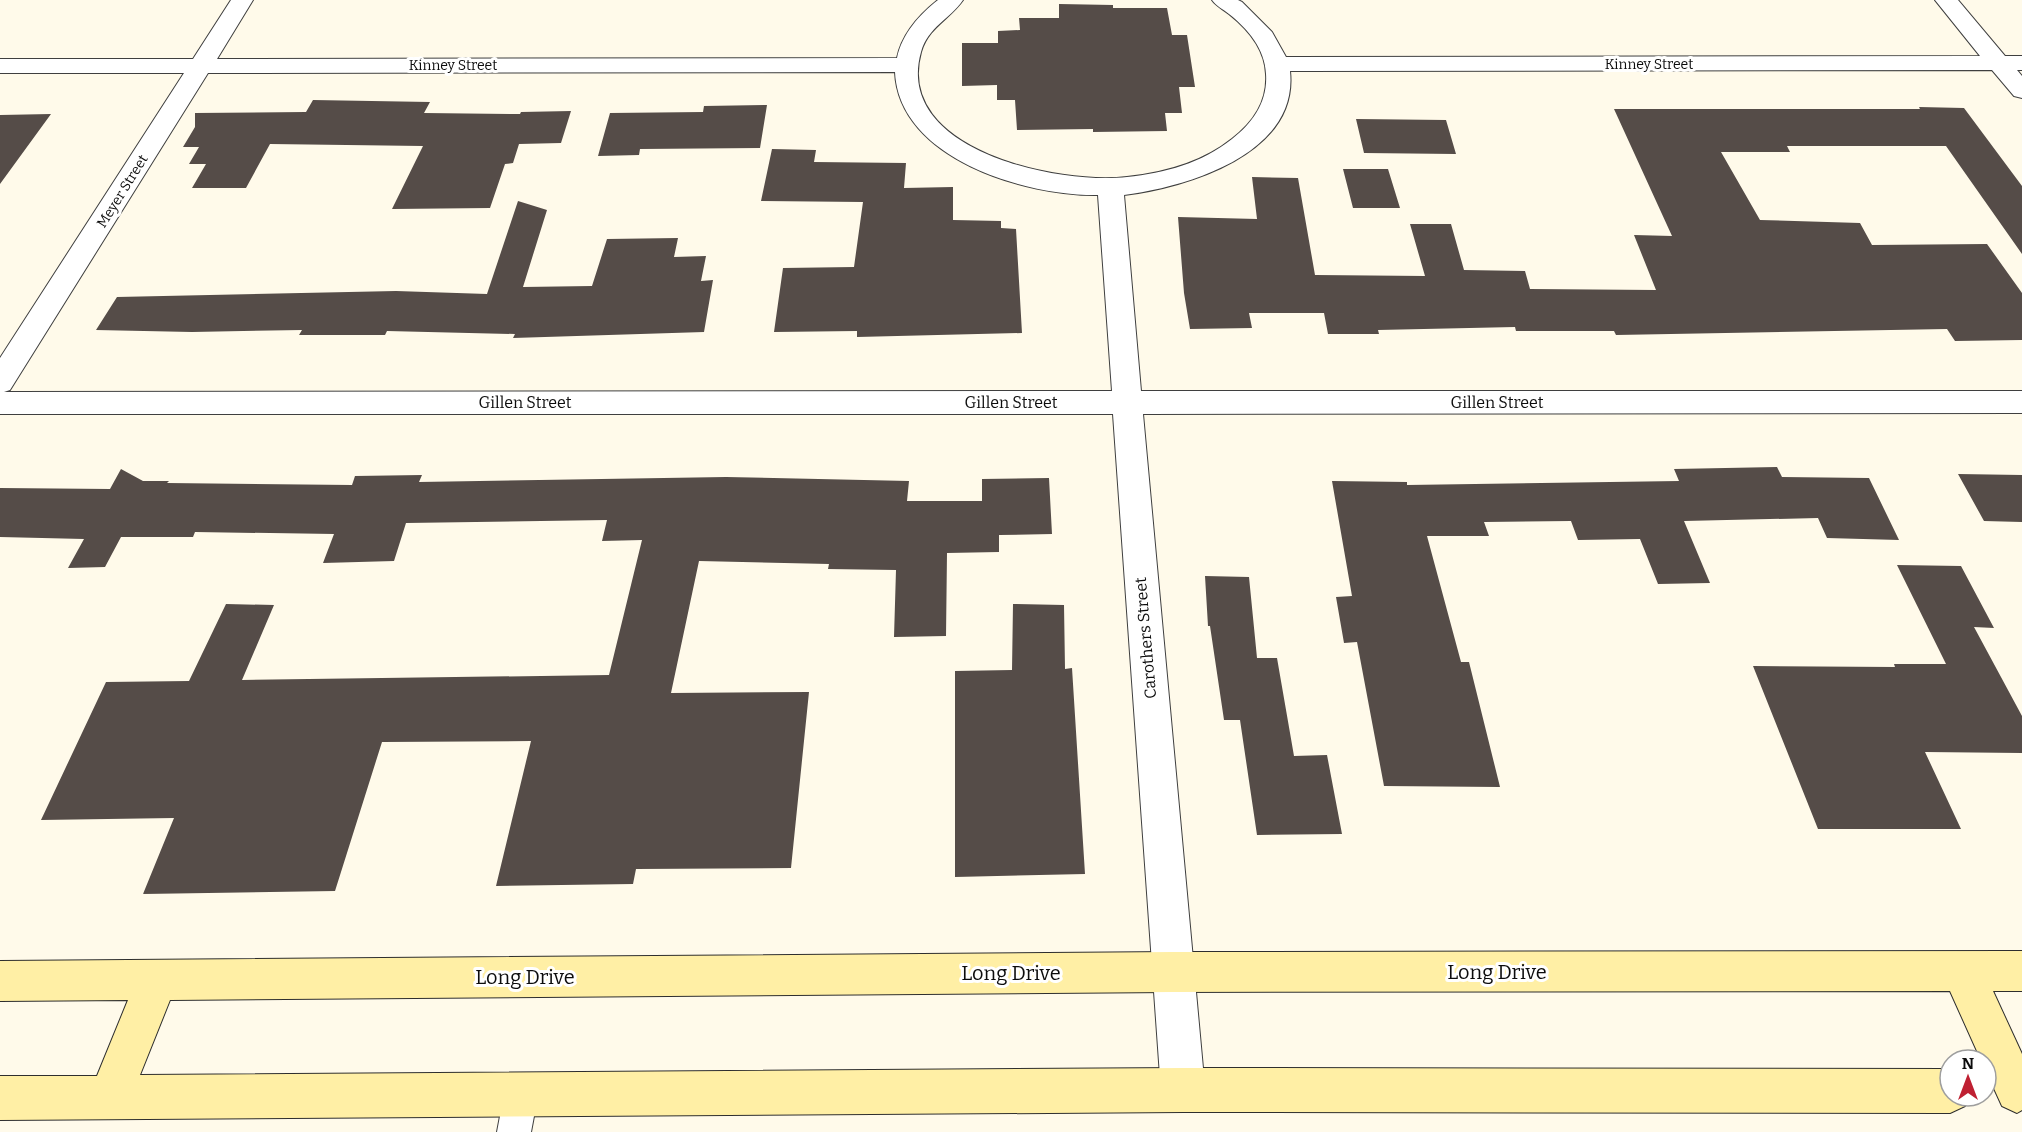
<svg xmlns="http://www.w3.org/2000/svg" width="2022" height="1132" font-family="Bitter,serif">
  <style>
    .building { fill: #554c48 }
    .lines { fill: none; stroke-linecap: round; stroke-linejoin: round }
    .service-casing { stroke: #3f3f3f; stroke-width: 2 }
    .minor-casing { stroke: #3f3f3f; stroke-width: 2 }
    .secondary-casing { stroke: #2e2e2e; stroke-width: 2 }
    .service { fill: #fff; fill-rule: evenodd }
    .minor { fill: #fff; fill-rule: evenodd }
    .secondary { fill: #ffefa5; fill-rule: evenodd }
    .labels { text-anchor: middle; stroke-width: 6; stroke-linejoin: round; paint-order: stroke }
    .far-street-label { font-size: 14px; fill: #0c0c0c; stroke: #fff }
    .street-label { font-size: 16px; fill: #0c0c0c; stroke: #fff }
    .near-street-label { font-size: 20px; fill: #0c0c0c; stroke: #fff }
  </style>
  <rect width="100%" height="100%" fill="#fffaea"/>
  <path class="building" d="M1059,4L1113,5V8H1167L1172,35H1187L1195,87H1179L1182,113H1165L1167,131L1093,132V129L1017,130L1015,100H997V85L962,86V43H998V31L1020,30L1019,18H1059Z
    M313,100L430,102L424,113L520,114L521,112L571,111L561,143L519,144L513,163L505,164L490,208L392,209L423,146L270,144L246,188H192L206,164H189L199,147H183L195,127V113L306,112Z
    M767,105L760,148L640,149L639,155L598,156L610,113L703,112L704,106Z
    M1919,107L1964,108L2022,186V254L1946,146H1787L1790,152H1721L1760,220L1860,223L1872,245L1987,244L2022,293V340L1955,341L1947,329L1616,335L1614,331H1516L1515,327L1378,330L1379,334H1328L1324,313H1249L1252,328L1190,329L1184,293L1178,217L1257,219L1252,177L1298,178L1315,275L1425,276L1410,224H1451L1464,270L1525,271L1530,289L1656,290L1634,235L1672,236L1614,109H1920Z
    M51,114L0,184V115Z
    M1356,119L1446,120L1456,154L1364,153Z
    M772,149L816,150L814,162L906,163L904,188L953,187V220L1001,221V228L1016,229L1022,333L857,337V331L774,332L783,268L854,267L863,202L761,201Z
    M1343,169H1388L1400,208H1353Z
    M518,201L547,210L523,287L592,286L607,239L678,238L674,257L706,256L701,281L713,280L704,332L513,338L515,334L387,331L385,335H299L302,330L192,332L96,330L117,297L396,291L487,294Z
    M1777,467L1782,477L1869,478L1899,540L1827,538L1818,518L1684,521L1710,583L1658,584L1640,539L1578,540L1571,521L1484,522L1489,536H1427L1461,662H1469L1500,787L1384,786L1357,642L1344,643L1336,597L1352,596L1332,481L1407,482V485L1679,481L1674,469Z
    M121,469L143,481H169L167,483L352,485L355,476L422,475L419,482L726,477L909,481L907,501H982V479L1049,478L1052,534L999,535V552L947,553L946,636L894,637L896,570L828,569L829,564L699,561L671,693L809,692L791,868L636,869L633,884L496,886L531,741L382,742L335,891L143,894L174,818L41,820L106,682L189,681L226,604L274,605L242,680L609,675L642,540L602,541L607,520L406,523L394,561L323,563L334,534L195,532L193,537H121L105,567L68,568L84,539L0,537V488L110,489Z
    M1958,474L2022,475V522L1984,521Z
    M1897,565L1961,566L1994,628L1974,627L2022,716V753L1925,752L1961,829H1818L1753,666L1895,667L1894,664H1946Z
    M1205,576L1249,577L1257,658H1277L1294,756L1327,755L1342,834L1257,835L1240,720H1224L1210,626H1208Z
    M1013,604L1064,605L1065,669L1072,668L1085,874L955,877V671L1012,670Z"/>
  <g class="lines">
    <defs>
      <path id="service" d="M521,1078L533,1083L538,1095L531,1132H497L504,1095L509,1083Z"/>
      <path id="minor" d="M231,0H253L217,59L897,58C902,34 919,15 938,0H963C950,19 928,27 921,52C893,151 1060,185 1127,177C1165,173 1202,163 1232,139C1253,123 1268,101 1266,74C1265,49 1248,29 1229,14C1223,9 1216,6 1212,0H1238L1242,2L1272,32L1286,57L1980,56L1935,0H1958L2005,56H2022V70H2017L2022,76V98L2014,96L1992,70L1290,71C1299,154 1187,187 1124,195L1141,391H2022V413L1143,414L1205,1090L1198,1105L1183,1112L1168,1105L1161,1090L1113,414H0V358L184,73H0V59H193ZM895,72C899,159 1026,196 1098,195L1112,391L4,392L10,390L208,73Z"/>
      <path id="secondary" d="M2022,951V991H1993L2022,1054V1110L2017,1113L2002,1106L1986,1071V1060H1981L1950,991L1172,992L170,1000L140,1075L1183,1068L1950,1069V1096H1969L1965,1106L1950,1113L1183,1112L0,1120V1076H97L128,1000L0,1001V961L1172,952Z"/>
    </defs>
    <use href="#service" class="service-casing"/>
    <use href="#minor" class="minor-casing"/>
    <use href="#secondary" class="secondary-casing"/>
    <use href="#service" class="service"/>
    <use href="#minor" class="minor"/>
    <use href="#secondary" class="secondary"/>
  </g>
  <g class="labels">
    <g class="far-street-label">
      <text x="1649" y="69">Kinney Street</text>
      <text x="453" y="70">Kinney Street</text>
      <text transform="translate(122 191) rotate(-58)" y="5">Meyer Street</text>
    </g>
    <g class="street-label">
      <text x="525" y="408">Gillen Street</text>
      <text x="1011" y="408">Gillen Street</text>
      <text x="1497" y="408">Gillen Street</text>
      <text transform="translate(1145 638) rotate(-95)" y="6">Carothers Street</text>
    </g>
    <g class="near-street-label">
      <text x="1497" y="979">Long Drive</text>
      <text x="1011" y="980">Long Drive</text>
      <text x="525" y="984">Long Drive</text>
    </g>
  </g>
  <g transform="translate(1968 1078)"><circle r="28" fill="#ffffff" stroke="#9e9e9e" stroke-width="1.5"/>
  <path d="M0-4.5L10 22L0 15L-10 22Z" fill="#bf2032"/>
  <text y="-9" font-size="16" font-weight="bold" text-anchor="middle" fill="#0c0c0c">N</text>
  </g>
</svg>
